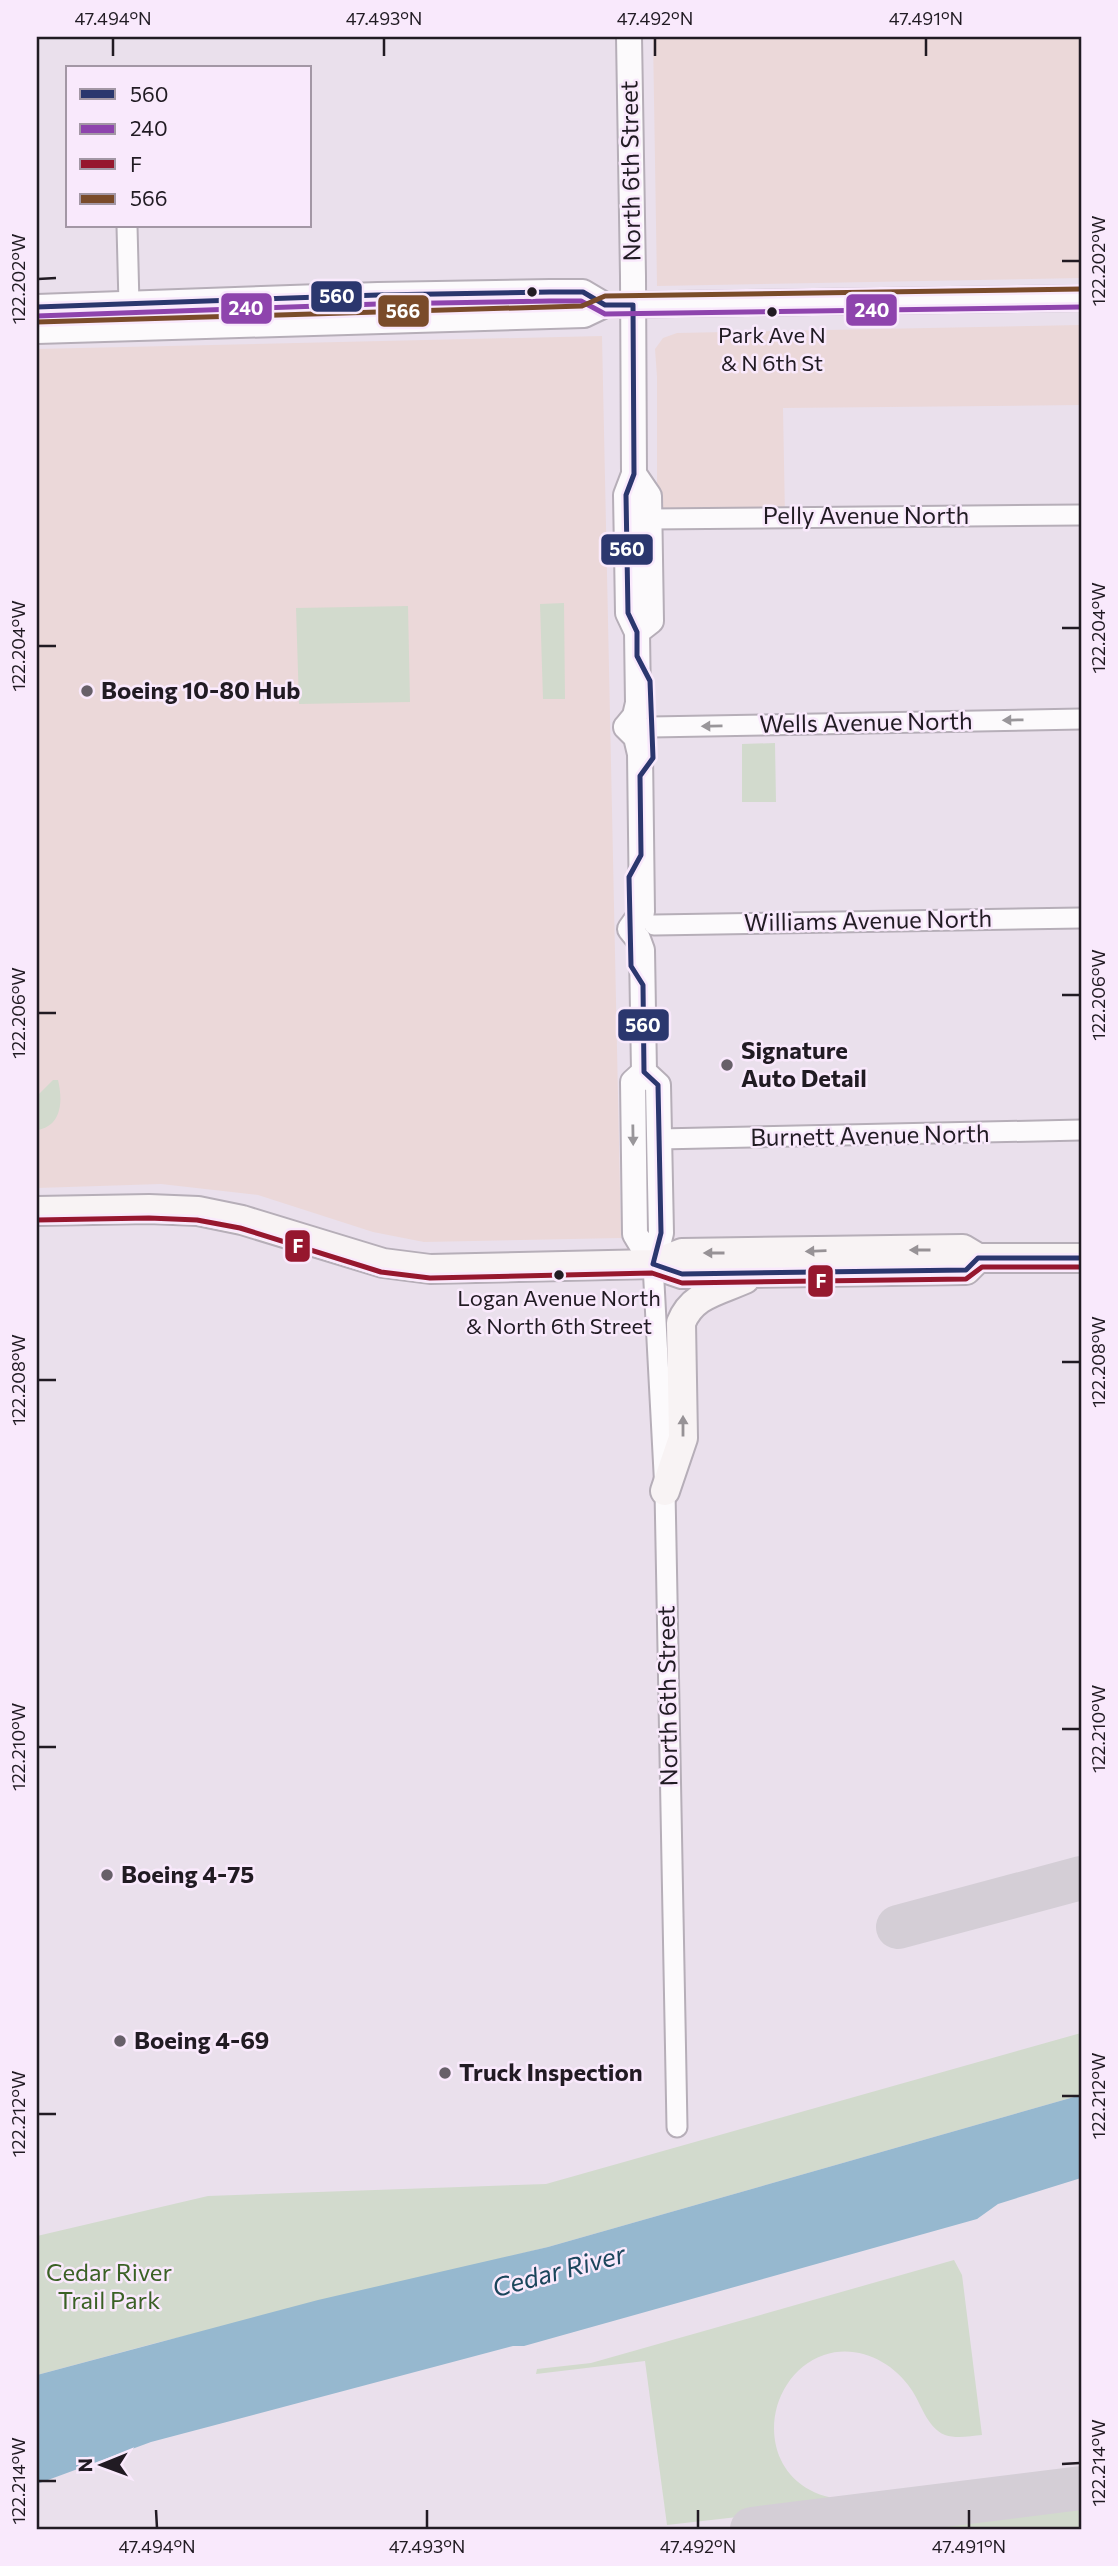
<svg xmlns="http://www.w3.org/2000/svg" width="1118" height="2566" font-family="Commissioner,sans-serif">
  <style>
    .commercial { fill: #ebd8d9 }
    .green { fill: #d2dacd }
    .water { fill: #96b8cf }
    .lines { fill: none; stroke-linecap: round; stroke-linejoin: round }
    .taxiway { stroke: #d4ced6; stroke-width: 44 }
    .minor-casing { stroke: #b6aeb8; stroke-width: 23 }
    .tertiary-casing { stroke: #b6aeb8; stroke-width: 28 }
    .secondary-casing { stroke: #b6aeb8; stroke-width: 32 }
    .minor { stroke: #fcfafc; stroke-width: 19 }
    .tertiary { stroke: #fcfafc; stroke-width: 24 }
    .secondary { stroke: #f8f3f4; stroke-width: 28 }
    .bus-1-casing { stroke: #f9e9fc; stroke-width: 10 }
    .bus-2-casing { stroke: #f9e9fc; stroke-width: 10 }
    .bus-3-casing { stroke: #f9e9fc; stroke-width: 10 }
    .bus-4-casing { stroke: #f9e9fc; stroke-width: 10 }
    .bus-1 { stroke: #2b376e; stroke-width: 5 }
    .bus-2 { stroke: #8e44ad; stroke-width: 5 }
    .bus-3 { stroke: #96172e; stroke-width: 5 }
    .bus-4 { stroke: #7a4b2a; stroke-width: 5 }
    .oneway { fill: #99969a }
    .oneway2 { fill: #979296 }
    .ticks { fill: none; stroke: #211b23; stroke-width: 2.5 }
    .bus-dot { fill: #211b23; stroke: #f9e9fc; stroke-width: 2.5 }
    .poi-dot { fill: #676069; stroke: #f9e9fc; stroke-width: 2.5 }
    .labels { text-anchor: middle; stroke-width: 5; stroke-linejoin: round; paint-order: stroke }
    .bus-label { font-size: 22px; fill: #211b23; stroke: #f9e9fc }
    .street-label { font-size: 24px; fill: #211b23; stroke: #f9e9fc }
    .poi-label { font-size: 24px; font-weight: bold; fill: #211b23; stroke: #f9e9fc; text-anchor: start }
    .park-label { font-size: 24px; fill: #3a6125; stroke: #f9e9fc }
    .water-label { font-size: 26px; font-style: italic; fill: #1a455b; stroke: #f9e9fc }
    .line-badge { stroke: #f9e9fc; stroke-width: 2.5 }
    .badge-label { font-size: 19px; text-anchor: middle; font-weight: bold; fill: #fff }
    .neatline { fill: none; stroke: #211b23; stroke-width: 2.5 }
    .ticks-label { font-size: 18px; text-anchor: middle; fill: #211b23 }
  </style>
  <rect width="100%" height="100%" fill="#eae0ec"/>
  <path class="commercial" d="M653,37H1081V278L657,286Z
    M1081,325V405L783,408L785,516L657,519V377L655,349L663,338L677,333Z
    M602,336L621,1238L424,1242L373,1232L258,1195L161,1184L37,1188V349Z"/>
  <path class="green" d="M564,603L565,699H543L540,604Z
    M408,606L410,702L299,704L296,608Z
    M775,743L776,802H742V744Z
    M53,1080H58C63,1101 62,1126 37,1130V1096Z
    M1081,2033V2095L548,2247L156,2343L37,2375V2236L208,2196L546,2184Z
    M954,2260L962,2275L982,2435C970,2436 957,2439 945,2435C927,2428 921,2403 911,2389C892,2361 857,2344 824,2355C767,2375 754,2460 810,2490C823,2497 836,2499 851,2500V2504L667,2525L645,2361L536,2374L537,2369L591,2363Z
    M1081,2499V2529H857L1046,2508Z"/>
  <path class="water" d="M1081,2095V2178L998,2204L977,2219L524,2346H513L151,2442L37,2484V2375L318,2300L548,2247Z"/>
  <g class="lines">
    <path class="taxiway" d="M898,1927L1081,1878
      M752,2529L1081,2488"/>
    <defs>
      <path id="minor" d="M127,226L129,304
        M650,519L1081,515
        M651,727L1081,719
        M654,925L1081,918
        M659,1139L1081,1130
        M653,1264L665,1491L677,2127"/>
      <path id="tertiary" d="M37,307L378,295L550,292H583L605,305
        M37,331L584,315L605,305L1081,298
        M634,474L649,496L651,621L637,632
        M626,727L635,716L638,703L637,632L628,613L627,551L626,495L634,474L633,276L629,37
        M626,727L636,737L640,754L642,912L630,929L638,939L642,950L644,1072L658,1085L661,1233L653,1264
        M644,1072L633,1082L635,1234L653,1264"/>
      <path id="secondary" d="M37,1211L149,1209L198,1211L242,1220L383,1263L430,1269L653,1264L682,1274L966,1270L978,1258
        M653,1264L682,1253L963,1249L978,1258H1081
        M665,1491L683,1438L681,1323C692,1294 719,1291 745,1279"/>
    </defs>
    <use href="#minor" class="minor-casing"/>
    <use href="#tertiary" class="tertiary-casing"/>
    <use href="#secondary" class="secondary-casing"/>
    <use href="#minor" class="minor"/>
    <use href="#tertiary" class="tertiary"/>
    <use href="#secondary" class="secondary"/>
    <defs>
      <path id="bus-1" d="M633,305L634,474L626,495L628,613L637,632V656L650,681L653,758L640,776L641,855L629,877L631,966L643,985L644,1072L658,1085L661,1233L653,1264
        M37,307L378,295L550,292H583L605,305H633
        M653,1264L682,1274L966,1270L978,1258H1081"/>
      <path id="bus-2" d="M37,316L378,304L550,301H581L605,314L1081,307"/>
      <path id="bus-3" d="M37,1220L149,1218L197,1220L240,1228L381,1272L430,1278L652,1273L682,1283L966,1279L982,1267H1081"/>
      <path id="bus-4" d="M37,322L582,306L605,296L1081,289"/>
    </defs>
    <use href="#bus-1" class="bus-1-casing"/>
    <use href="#bus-2" class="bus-2-casing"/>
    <use href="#bus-3" class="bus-3-casing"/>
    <use href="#bus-4" class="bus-4-casing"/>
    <use href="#bus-1" class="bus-1"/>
    <use href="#bus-2" class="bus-2"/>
    <use href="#bus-3" class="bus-3"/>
    <use href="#bus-4" class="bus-4"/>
  </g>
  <defs><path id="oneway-solid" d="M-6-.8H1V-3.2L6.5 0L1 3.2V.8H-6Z" transform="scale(1.75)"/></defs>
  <g class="oneway">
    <use href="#oneway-solid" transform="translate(1013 720) rotate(179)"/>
    <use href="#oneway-solid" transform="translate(712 726) rotate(179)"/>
    <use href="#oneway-solid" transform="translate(633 1135) rotate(89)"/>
  </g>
  <g class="oneway2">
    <use href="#oneway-solid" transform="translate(920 1250) rotate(180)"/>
    <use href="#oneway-solid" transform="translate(816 1251) rotate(178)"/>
    <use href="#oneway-solid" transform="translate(714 1253) rotate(180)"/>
    <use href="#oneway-solid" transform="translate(683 1426) rotate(-90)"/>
  </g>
  <path class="ticks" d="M113,38V56M384,38V56M655,38V56M926,38V56M1062,261H1080M38,279L56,278M1062,628H1080M38,646H56M1062,995H1080M38,1013H56M1062,1362H1080M38,1380H56M1062,1729H1080M38,1747H56M1062,2096H1080M38,2114H56M1062,2464L1080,2463M38,2481H56M156,2510L157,2528M427,2510V2528M698,2510V2528M969,2510V2528"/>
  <g class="bus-dot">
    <circle cx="532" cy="292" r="6"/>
    <circle cx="772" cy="312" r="6"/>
    <circle cx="559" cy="1275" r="6"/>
  </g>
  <g class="poi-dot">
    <circle cx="87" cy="691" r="7"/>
    <circle cx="727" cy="1065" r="7"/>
    <circle cx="107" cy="1875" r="7"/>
    <circle cx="120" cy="2041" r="7"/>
    <circle cx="445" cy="2073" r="7"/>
  </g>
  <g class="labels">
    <g class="bus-label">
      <text x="772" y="343">Park Ave N<tspan x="772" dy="28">&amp; N 6th St</tspan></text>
      <text x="559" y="1306">Logan Avenue North<tspan x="559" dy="28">&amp; North 6th Street</tspan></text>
    </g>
    <g class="street-label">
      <text transform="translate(631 171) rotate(-91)" y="8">North 6th Street</text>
      <text x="866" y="524">Pelly Avenue North</text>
      <text transform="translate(866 723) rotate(-1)" y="8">Wells Avenue North</text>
      <text transform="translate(868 921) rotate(-1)" y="8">Williams Avenue North</text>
      <text transform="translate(870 1136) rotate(-1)" y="8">Burnett Avenue North</text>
      <text transform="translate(668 1696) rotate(-91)" y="8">North 6th Street</text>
    </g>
    <g class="poi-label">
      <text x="101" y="699">Boeing 10-80 Hub</text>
      <text x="741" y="1059">Signature<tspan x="741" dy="28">Auto Detail</tspan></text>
      <text x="121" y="1883">Boeing 4-75</text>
      <text x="134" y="2049">Boeing 4-69</text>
      <text x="459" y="2081">Truck Inspection</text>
    </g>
    <g class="park-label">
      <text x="109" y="2281">Cedar River<tspan x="109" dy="28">Trail Park</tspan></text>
    </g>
    <g class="water-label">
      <text transform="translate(559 2271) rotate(-15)" y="9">Cedar River</text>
    </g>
  </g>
  <g class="line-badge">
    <rect x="310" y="280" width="53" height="33" rx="7" fill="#2b376e"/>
    <rect x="220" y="292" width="53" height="33" rx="7" fill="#8e44ad"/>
    <rect x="845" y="293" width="53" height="34" rx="7" fill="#8e44ad"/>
    <rect x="377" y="294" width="53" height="34" rx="7" fill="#7a4b2a"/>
    <rect x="600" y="533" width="54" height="33" rx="7" fill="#2b376e"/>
    <rect x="617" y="1008" width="53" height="34" rx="7" fill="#2b376e"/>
    <rect x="284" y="1229" width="27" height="34" rx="7" fill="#96172e"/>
    <rect x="807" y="1264" width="27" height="34" rx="7" fill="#96172e"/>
  </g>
  <g class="badge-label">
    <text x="337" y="303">560</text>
    <text x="246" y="315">240</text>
    <text x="872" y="317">240</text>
    <text x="403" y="318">566</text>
    <text x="627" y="556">560</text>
    <text x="643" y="1032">560</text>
    <text x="298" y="1253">F</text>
    <text x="821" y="1288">F</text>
  </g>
  <rect width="1118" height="2566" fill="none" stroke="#f9e9fc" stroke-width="77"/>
  <rect x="66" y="66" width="245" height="161" fill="#f9e9fc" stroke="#a397a5" stroke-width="2"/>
  <rect x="80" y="89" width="35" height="10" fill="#2b376e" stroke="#a397a5" stroke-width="2"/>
  <text x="130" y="102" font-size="21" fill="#211b23">560</text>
  <rect x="80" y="124" width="35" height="10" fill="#8e44ad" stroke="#a397a5" stroke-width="2"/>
  <text x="130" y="136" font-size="21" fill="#211b23">240</text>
  <rect x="80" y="159" width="35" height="10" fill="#96172e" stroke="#a397a5" stroke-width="2"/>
  <text x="130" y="172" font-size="21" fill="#211b23">F</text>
  <rect x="80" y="194" width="35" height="10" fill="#7a4b2a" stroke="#a397a5" stroke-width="2"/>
  <text x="130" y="206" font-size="21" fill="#211b23">566</text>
  <g transform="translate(102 2465) rotate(269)" stroke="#f9e9fc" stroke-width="5" paint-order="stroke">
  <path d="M0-5L12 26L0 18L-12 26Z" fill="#211b23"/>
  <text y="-10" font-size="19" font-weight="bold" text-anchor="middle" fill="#211b23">N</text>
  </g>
  <rect x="38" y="38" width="1042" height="2490" class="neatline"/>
  <g class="ticks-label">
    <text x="113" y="25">47.494°N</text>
    <text x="384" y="25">47.493°N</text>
    <text x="655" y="25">47.492°N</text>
    <text x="926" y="25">47.491°N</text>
    <text transform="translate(1099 261) rotate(-90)" y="6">122.202°W</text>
    <text transform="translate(19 279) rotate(-90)" y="6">122.202°W</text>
    <text transform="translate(1099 628) rotate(-90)" y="6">122.204°W</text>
    <text transform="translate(19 646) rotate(-90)" y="6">122.204°W</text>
    <text transform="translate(1099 995) rotate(-90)" y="6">122.206°W</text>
    <text transform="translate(19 1013) rotate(-90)" y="6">122.206°W</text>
    <text transform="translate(1099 1362) rotate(-90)" y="6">122.208°W</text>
    <text transform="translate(19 1380) rotate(-90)" y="6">122.208°W</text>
    <text transform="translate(1099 1729) rotate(-90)" y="6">122.210°W</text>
    <text transform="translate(19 1747) rotate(-90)" y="6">122.210°W</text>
    <text transform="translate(1099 2096) rotate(-90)" y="6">122.212°W</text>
    <text transform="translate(19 2114) rotate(-90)" y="6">122.212°W</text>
    <text transform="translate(1099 2463) rotate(-90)" y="6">122.214°W</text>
    <text transform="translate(19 2481) rotate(-90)" y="6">122.214°W</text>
    <text x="157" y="2553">47.494°N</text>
    <text x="427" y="2553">47.493°N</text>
    <text x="698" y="2553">47.492°N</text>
    <text x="969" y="2553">47.491°N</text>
  </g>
</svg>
